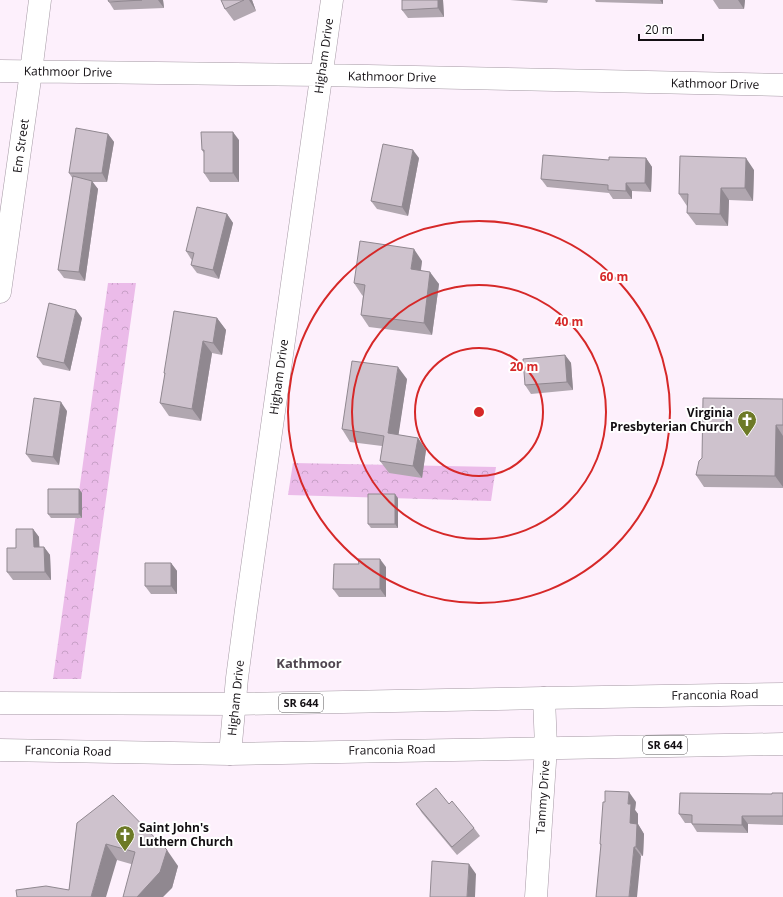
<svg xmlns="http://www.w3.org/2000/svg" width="783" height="897" font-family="'Open Sans',sans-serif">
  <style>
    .forest { fill: url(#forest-crowns) }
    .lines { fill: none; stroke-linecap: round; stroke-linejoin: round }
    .street-casing { stroke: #a599a4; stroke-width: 23 }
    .primary-casing { stroke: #a599a4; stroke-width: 23 }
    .street { stroke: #fff; stroke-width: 22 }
    .primary { stroke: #fff; stroke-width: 22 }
    .wall { fill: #b1a7b0 }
    .shaded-wall { fill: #908890 }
    .building { fill: #cec2cd; stroke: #908890 }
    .ring { fill: none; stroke: #d62828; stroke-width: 2 }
    .labels { text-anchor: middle; stroke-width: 4; stroke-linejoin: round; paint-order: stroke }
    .shield { fill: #fff; stroke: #595659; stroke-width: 1 }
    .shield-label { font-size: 11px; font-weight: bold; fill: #120e12 }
    .street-label { font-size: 12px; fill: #120e12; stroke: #fff }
    .poi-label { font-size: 12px; font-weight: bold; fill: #120e12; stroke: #fff; text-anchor: end }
    .neighbourhood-label { font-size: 13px; font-weight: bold; fill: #504650; stroke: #fff }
    .centre { fill: #d62828; stroke: #fff; stroke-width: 2 }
    .ring-label { font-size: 12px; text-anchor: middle; font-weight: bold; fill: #d62828; stroke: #fff; stroke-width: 4; stroke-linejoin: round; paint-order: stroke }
  </style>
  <defs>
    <pattern id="forest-crowns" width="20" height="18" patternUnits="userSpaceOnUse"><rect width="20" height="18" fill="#ebbbe9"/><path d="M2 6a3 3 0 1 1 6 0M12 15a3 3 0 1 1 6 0" fill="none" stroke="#c8a0c7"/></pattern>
  </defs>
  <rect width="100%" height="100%" fill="#fdf0fc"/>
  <path class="forest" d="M108,283H136L81,679H53Z
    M293,463L496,467L491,501L288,495Z"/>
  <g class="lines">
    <defs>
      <path id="street" d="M0,71L321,75L783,85
        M0,292L31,72L40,0
        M230,754L237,678L246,610L332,0
        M536,897L546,747L544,698"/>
      <path id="primary" d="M0,703L235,704L544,698L783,694
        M0,750L230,754L783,744"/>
    </defs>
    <use href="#street" class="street-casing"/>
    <use href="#primary" class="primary-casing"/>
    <use href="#street" class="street"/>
    <use href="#primary" class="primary"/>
  </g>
  <path class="wall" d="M108,0H163L164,8L114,10L109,2Z
    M221,0H252L256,11L234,21L225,9Z
    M443,0L444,17L408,18L402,10Z
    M510,0H548L547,3Z
    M595,0H663V4L596,2Z
    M713,0H745L744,9H719Z
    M108,134L114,142L107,182H92L98,189L85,281L64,278L58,270L73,179L69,173Z
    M239,140V182H210L204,173V153L202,150Z
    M419,158L408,216L377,209L371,201Z
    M646,158L652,167L651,192L632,191V199H613L609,193L547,187L541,179L609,160Z
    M754,170L753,201L729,200L728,226L696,225L687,213V206L679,194Z
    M227,214L233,223L219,279L197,273L191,265L192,260L191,259L186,251Z
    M422,261L421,270L439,284L432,335L369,327L361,315L363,296L362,295L354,283Z
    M82,318L70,371L43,365L37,357Z
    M217,318L226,330L222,355L212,353L201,421L169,416L160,403L165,374L164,373Z
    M565,355L571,363L573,390L531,394L525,385Z
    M407,379L398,435L418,438L426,450L422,478L389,473L380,461L382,446L350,442L342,429Z
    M783,399V488L704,487L696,475Z
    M67,411L59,465L32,462L26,454Z
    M79,489L82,493V518H51L48,514Z
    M398,498V528H371L368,524Z
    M33,529L39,537V547H44L50,555L51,580H13L7,572L16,548Z
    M171,563L177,571V594H151L145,586Z
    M386,567V597H339L333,589Z
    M783,793V825L748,824V833L697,832L692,824V823H685L679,814L772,794Z
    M636,802L635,810L638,814V824L644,834L643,856L601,846L600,844Z
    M416,804H449L474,828L480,836L457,855L422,813Z
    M77,823L178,866L172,888L131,864L117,860L69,890Z"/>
  <path class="shaded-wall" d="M158,0H163L164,8Z
    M249,0H252L256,11Z
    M438,0H443L444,17L438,8Z
    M660,0H663V4Z
    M738,0H745L744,9Z
    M233,132L239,140V182L233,173Z
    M108,134L114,142L107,182L102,173Z
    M413,150L419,158L408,216L402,207Z
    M646,158L652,167L651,192L645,183Z
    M746,158L754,170L753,201L745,188Z
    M92,181L98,189L85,281L79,272Z
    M626,183L632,191V199L626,191Z
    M721,188L729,200L728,226L720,214Z
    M227,214L233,223L219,279L213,270Z
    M414,249L422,261L419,281L411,269Z
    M430,272L439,284L432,335L424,323Z
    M76,310L82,318L70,371L64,363Z
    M217,318L226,330L222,355L213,343Z
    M203,341L212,353L201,421L192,409Z
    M565,355L571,363L573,390L567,382Z
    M398,367L407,379L397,445L388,433Z
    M61,402L67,411L59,465L53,457Z
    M776,425L783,436V487L775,476Z
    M418,438L426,450L422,478L413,466Z
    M79,489L82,493V518L79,514Z
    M395,494L398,498V528L395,524Z
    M33,529L39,537L40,556L34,547Z
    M44,547L50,555L51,580L45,572Z
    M380,559L386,567V597L380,589Z
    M171,563L177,571V594L171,586Z
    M629,792L636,802L635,810L638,814V824L644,834L643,856L636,847L630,823L628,804Z
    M742,816L748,824V833L742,825Z
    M106,844L117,860L106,897H91Z
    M634,847L641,856L637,897H629Z
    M167,850L178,866L172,888L163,897H137Z
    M469,864L476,874L475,897H467Z"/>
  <path class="building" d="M108,0H142L109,2Z
    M221,0H244L225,9Z
    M402,0H438V8L402,10Z
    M76,128L108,134L102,173H69Z
    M201,132H233V173H204V150H202Z
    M383,144L413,150L402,207L371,201Z
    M543,155L609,160V157L646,158L645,183H626V191L608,190V185L541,179Z
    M680,156L746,158L745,188H721L720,214L687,213L688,194H679Z
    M73,176L92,181L79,272L58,270Z
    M197,207L227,214L213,270L191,265L194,253L186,251Z
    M360,241L414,249L411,269L430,272L424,323L361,315L365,285L354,283Z
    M49,303L76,310L64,363L37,357Z
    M174,311L217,318L213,343L203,341L192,409L160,403L165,373H164Z
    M565,355L567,382L525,385L523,359Z
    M352,361L398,367L388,433L418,438L413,466L380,461L384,436L342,429Z
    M34,398L61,402L53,457L26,454Z
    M703,398L783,399V425H776L775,476L696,475L699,461L702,458Z
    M48,489H79V514H48Z
    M368,494H395V524H368Z
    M16,529H33L34,547H44L45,572H7V548H16Z
    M358,559H380V589H333L334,564H359Z
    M145,563H171V586H145Z
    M436,788L449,804L452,801L474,828L452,847L416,804Z
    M605,791L629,792L628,804H631L630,823L637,824L636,847H634L629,897H596L601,844H600L603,802H605Z
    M680,793L772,794V793H783V816H742V825L692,824V815L679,814Z
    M113,795L167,850L160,872L137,897H123L135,852L106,844L91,897H17L16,890L46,886L69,890L77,823Z
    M432,861L469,864L467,897H430Z"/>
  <g class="ring">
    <circle cx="479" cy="412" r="64"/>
    <circle cx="479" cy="412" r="127"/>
    <circle cx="479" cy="412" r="191"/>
  </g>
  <defs>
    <symbol id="church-pin" viewBox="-11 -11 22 30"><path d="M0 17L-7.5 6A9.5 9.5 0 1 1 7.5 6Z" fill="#6d7a27" stroke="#fff"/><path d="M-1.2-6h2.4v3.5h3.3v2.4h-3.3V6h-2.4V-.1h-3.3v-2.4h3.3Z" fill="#fff"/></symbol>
  </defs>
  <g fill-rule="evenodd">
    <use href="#church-pin" x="736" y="409" width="22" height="30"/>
    <use href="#church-pin" x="114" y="824" width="22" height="30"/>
  </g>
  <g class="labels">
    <g class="shield">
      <rect x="279" y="694" width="44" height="18" rx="3"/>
      <rect x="643" y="736" width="44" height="18" rx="3"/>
    </g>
    <g class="shield-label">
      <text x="301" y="707">SR 644</text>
      <text x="665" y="749">SR 644</text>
    </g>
    <g class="street-label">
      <text transform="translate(324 56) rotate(-82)" y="4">Higham Drive</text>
      <text transform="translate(68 72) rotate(1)" y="4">Kathmoor Drive</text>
      <text transform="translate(392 77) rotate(1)" y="4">Kathmoor Drive</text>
      <text transform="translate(715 84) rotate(1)" y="4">Kathmoor Drive</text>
      <text transform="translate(21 146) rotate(-82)" y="4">Em Street</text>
      <text transform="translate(279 377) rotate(-82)" y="4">Higham Drive</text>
      <text transform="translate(715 695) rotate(-1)" y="4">Franconia Road</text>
      <text transform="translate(236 698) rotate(-84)" y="4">Higham Drive</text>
      <text transform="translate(392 750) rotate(-1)" y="4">Franconia Road</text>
      <text transform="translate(68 751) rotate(1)" y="4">Franconia Road</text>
      <text transform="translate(543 797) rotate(-86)" y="4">Tammy Drive</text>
    </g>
    <g class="poi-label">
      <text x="733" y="417">Virginia<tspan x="733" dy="14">Presbyterian Church</tspan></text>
      <text x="139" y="832" text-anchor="start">Saint John's<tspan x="139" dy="14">Luthern Church</tspan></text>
    </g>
    <g class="neighbourhood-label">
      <text x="309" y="668">Kathmoor</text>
    </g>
  </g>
  <circle cx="479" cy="412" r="6" class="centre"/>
  <g class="ring-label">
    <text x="614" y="281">60 m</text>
    <text x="569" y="326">40 m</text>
    <text x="524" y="371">20 m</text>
  </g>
  <path d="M639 34v6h64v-6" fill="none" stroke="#120e12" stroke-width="2"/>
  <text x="645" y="34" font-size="12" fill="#120e12" stroke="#ffffff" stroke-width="3" paint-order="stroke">20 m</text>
</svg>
